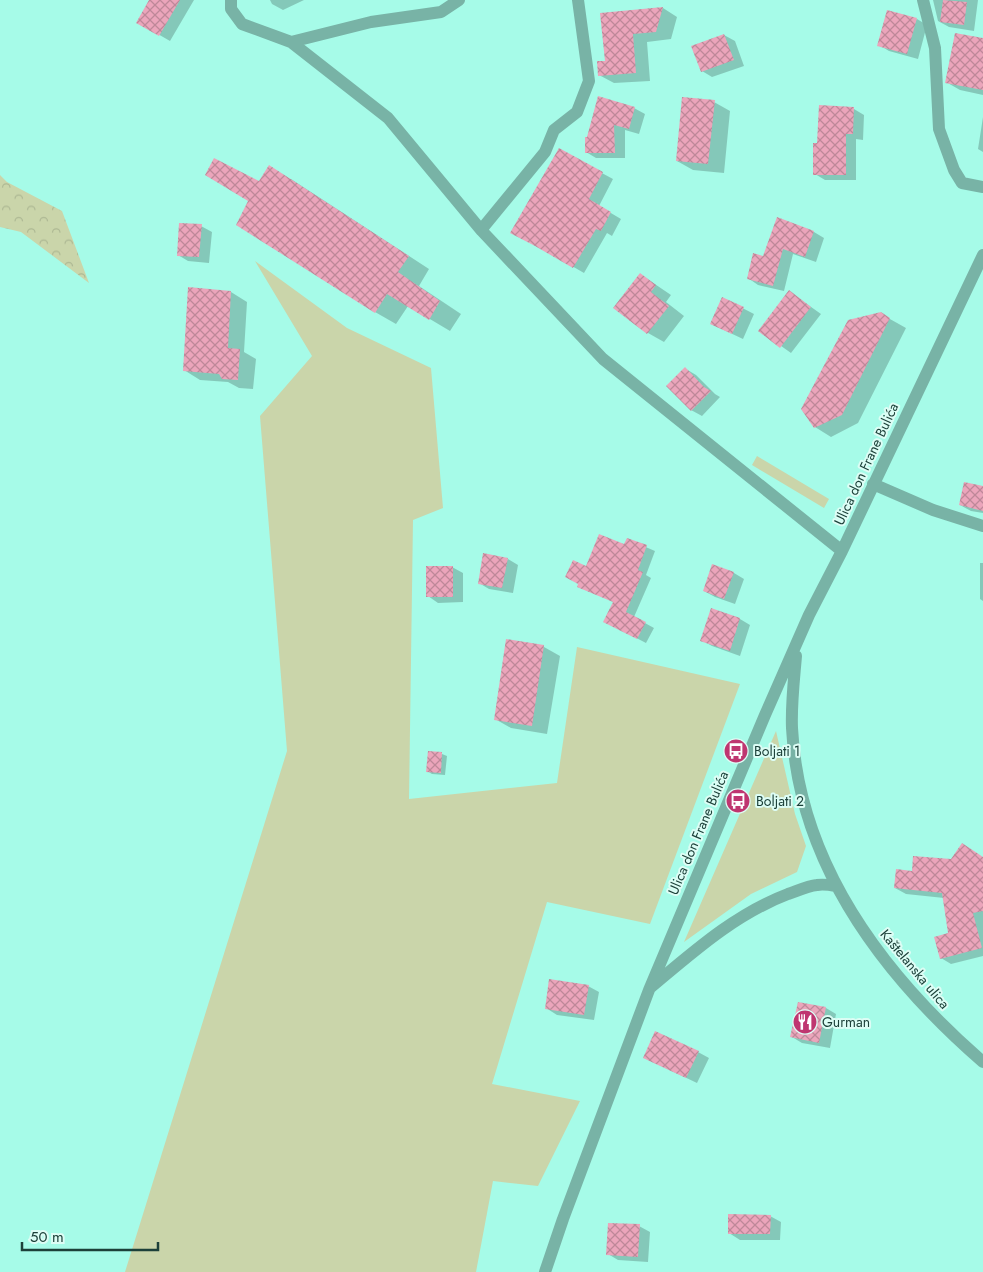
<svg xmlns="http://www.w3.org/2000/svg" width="983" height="1272" font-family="Jost,sans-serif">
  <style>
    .grass { fill: #cad5aa }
    .forest { fill: url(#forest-crowns) }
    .shadow { fill: #0003 }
    .building { fill: url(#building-cross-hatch) }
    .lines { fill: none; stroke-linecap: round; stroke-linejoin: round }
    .minor { stroke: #78b3a6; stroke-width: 12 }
    .labels { text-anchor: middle; stroke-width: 4; stroke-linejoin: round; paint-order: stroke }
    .street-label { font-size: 14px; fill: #1c4039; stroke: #ddfdf5 }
    .poi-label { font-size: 14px; fill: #1c4039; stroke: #ddfdf5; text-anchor: start }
  </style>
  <defs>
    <pattern id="forest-crowns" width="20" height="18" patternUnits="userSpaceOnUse" patternTransform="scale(1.25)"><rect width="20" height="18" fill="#cad5aa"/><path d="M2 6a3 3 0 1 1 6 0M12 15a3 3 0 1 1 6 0" fill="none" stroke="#adb893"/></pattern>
    <pattern id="building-cross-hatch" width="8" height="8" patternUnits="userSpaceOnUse" patternTransform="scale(1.25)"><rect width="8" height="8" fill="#eba5bb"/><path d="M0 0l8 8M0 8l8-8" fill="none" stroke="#be8899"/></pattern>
  </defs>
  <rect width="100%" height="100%" fill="#a6fbe8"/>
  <path class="grass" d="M255,261L347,328L431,368L443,508L413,520L409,799L557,783L577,647L740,684L650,924L547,902L492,1084L580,1101L538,1186L493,1181L476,1272H125L287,751L260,416L312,356Z
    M757,456L829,499L824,508L752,465Z
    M776,731L795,814L806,846L797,872L751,894L684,942Z"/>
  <path class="forest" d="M0,175L7,182L62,211L89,283L21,232L0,227Z"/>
  <path class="shadow" d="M151,0H194L170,41L137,22Z
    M270,0H304L283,10L272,4Z
    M933,0H978L974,31L949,27L938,21Z
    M663,8L677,17L671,39L647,42L650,81L614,83L599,75L606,62L601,15Z
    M917,19L927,25L918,59L889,51L879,45Z
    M724,35L735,41L744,66L712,77L702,71Z
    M983,39V95L960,90L946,82Z
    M714,102L730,111L724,173L693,170L677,161Z
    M634,108L645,114L639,134L625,130V158H596L586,152V138Z
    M854,109L864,115L863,140L856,139V180H825L815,174L818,144Z
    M983,117V152L978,149Z
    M559,150L613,179L599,206L621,219L612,236L607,233L584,273L546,251Z
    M291,179L429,269L419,286L461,314L450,331L408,306L396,324L375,312L259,182Z
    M778,219L814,232L824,238L816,262L793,254L784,291L758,285L748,278L764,257Z
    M201,226L212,232L209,263L188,261L178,255Z
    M640,274L671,295L666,302L684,316L664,342L648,333L615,308Z
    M189,289L231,292L247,302L244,352L256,359L253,389L239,388L228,382L200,380L184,370Z
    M790,292L821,314L791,353L760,331Z
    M723,298L754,314L743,339L711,324Z
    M881,314L906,328L858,423L831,437L815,427L802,409Z
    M686,369L696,375L715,394L720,397L702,416L691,410Z
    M983,487V513L971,511L960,505Z
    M627,539L655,551L646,575L651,578L634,617L654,628L646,643L613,626L614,602L586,568L625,546Z
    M508,559L518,565L513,593L489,589L479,583Z
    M980,563H983V601L980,599Z
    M713,566L734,573L744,579L735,604L715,597L704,591Z
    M452,567L463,573V602L438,603L428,596Z
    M712,610L740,619L750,625L740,656L712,646L701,640Z
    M507,641L544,647L560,656L547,734L511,728L495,719Z
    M442,754L447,756L445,775L432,774L427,771Z
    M983,858V956L951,964L941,958L950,934L944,898L906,894L895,888L913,872L951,861Z
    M588,986L599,992L594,1020L557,1015L546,1008Z
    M798,1003L826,1008L836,1014L830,1048L802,1043L792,1037Z
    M698,1052L709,1058L697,1083L655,1063Z
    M770,1216L781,1222L780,1240H740L729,1233Z
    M639,1226L650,1232L648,1262L618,1260L608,1254Z"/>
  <path class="building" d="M149,0H180L159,36L136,23Z
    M943,0L967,2L964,25L940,22Z
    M663,7L656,32L633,34L636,73L598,76L597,61H605L600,13Z
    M887,10L917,18L907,54L877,46Z
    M955,33L983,38V90L945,83Z
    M724,34L734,60L701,72L691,46Z
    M598,96L635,107L629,129L614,125L615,153H585V137H587Z
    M682,97L715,100L708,164L676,161Z
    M819,105L854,107L853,134H846V175H813V143H817Z
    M559,148L603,172L589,199L611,212L601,231L596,229L573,268L535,246L510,233Z
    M214,158L259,181L269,165L409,256L398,272L440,301L429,320L387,294L375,313L236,225L248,201L205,175Z
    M777,217L814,231L805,257L783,249L773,286L747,279L753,253L763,256Z
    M179,223L202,224L199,257L177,256Z
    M640,273L656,285L651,292L669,306L647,334L613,308Z
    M188,287L231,291L228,348L240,349L238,380L222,379L219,374L183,371Z
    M789,290L811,307L780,348L758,331Z
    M722,297L744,307L732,334L710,324Z
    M881,312L890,318L842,415L814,428L801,409L848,320Z
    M685,367L704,387L711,391L691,411L666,386Z
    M964,482L983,486V511L959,505Z
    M599,534L624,544L627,538L647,545L638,570L643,572L626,612L646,622L637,639L603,622L613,602L577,587L578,584L565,577L573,560L586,566Z
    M483,553L508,558L502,588L478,584Z
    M712,564L734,572L724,599L703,591Z
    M426,566H453V597H426Z
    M711,608L740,618L730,651L700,641Z
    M506,639L544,645L532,726L494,720Z
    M428,751L442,752L441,773L426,772Z
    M962,843L983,857V911L973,913L982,948L940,959L934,937L948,933L942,893L894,888L896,869L912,871L913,856L951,859Z
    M549,979L589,985L584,1015L545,1009Z
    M798,1002L826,1007L819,1043L790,1037Z
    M655,1031L699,1051L686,1078L643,1058Z
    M728,1214L771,1215L770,1234H728Z
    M608,1223L640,1224L638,1257L606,1255Z"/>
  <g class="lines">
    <path class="minor" d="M231,0V9L242,24L291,42L388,118L481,230L603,359L842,551
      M923,0L935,48L939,129L954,170L962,183L983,187
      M291,42L371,22L441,12L459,0
      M481,230L545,152L554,130L577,112L589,81L578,0
      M873,484L933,510L983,526
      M796,656C794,680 791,704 792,728C799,864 884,976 983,1062
      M650,988C693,952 735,914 788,894C797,891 807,886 817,885C823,884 830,885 836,886
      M545,1272L563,1219L649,990L765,715L809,615L842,551L983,255"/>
  </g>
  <defs>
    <symbol id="bus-disc" viewBox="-11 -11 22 22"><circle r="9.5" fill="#bf3670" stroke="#ddfdf5"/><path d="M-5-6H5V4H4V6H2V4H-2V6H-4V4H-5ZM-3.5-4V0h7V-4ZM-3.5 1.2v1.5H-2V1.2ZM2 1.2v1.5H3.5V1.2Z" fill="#fff"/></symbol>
    <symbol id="restaurant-disc" viewBox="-11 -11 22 22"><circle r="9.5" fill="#bf3670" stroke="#ddfdf5"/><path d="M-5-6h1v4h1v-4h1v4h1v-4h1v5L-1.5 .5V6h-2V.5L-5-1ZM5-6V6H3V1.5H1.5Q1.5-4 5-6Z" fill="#fff"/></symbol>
  </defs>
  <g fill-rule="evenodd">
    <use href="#bus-disc" x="722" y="737" width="28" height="28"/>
    <use href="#bus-disc" x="724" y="787" width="28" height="28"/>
    <use href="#restaurant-disc" x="791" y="1008" width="28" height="28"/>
  </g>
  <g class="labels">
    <g class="street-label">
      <text transform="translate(866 464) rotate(-65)" y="5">Ulica don Frane Bulića</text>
      <text transform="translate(698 833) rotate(-67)" y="5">Ulica don Frane Bulića</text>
      <text transform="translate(915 969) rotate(50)" y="5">Kaštelanska ulica</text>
    </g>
    <g class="poi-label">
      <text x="754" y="756">Boljati 1</text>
      <text x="756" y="806">Boljati 2</text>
      <text x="822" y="1027">Gurman</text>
    </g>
  </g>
  <path d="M22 1242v8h136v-8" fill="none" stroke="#1c4039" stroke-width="2.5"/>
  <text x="30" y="1242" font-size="15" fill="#1c4039" stroke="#ddfdf5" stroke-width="4" paint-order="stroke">50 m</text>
</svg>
